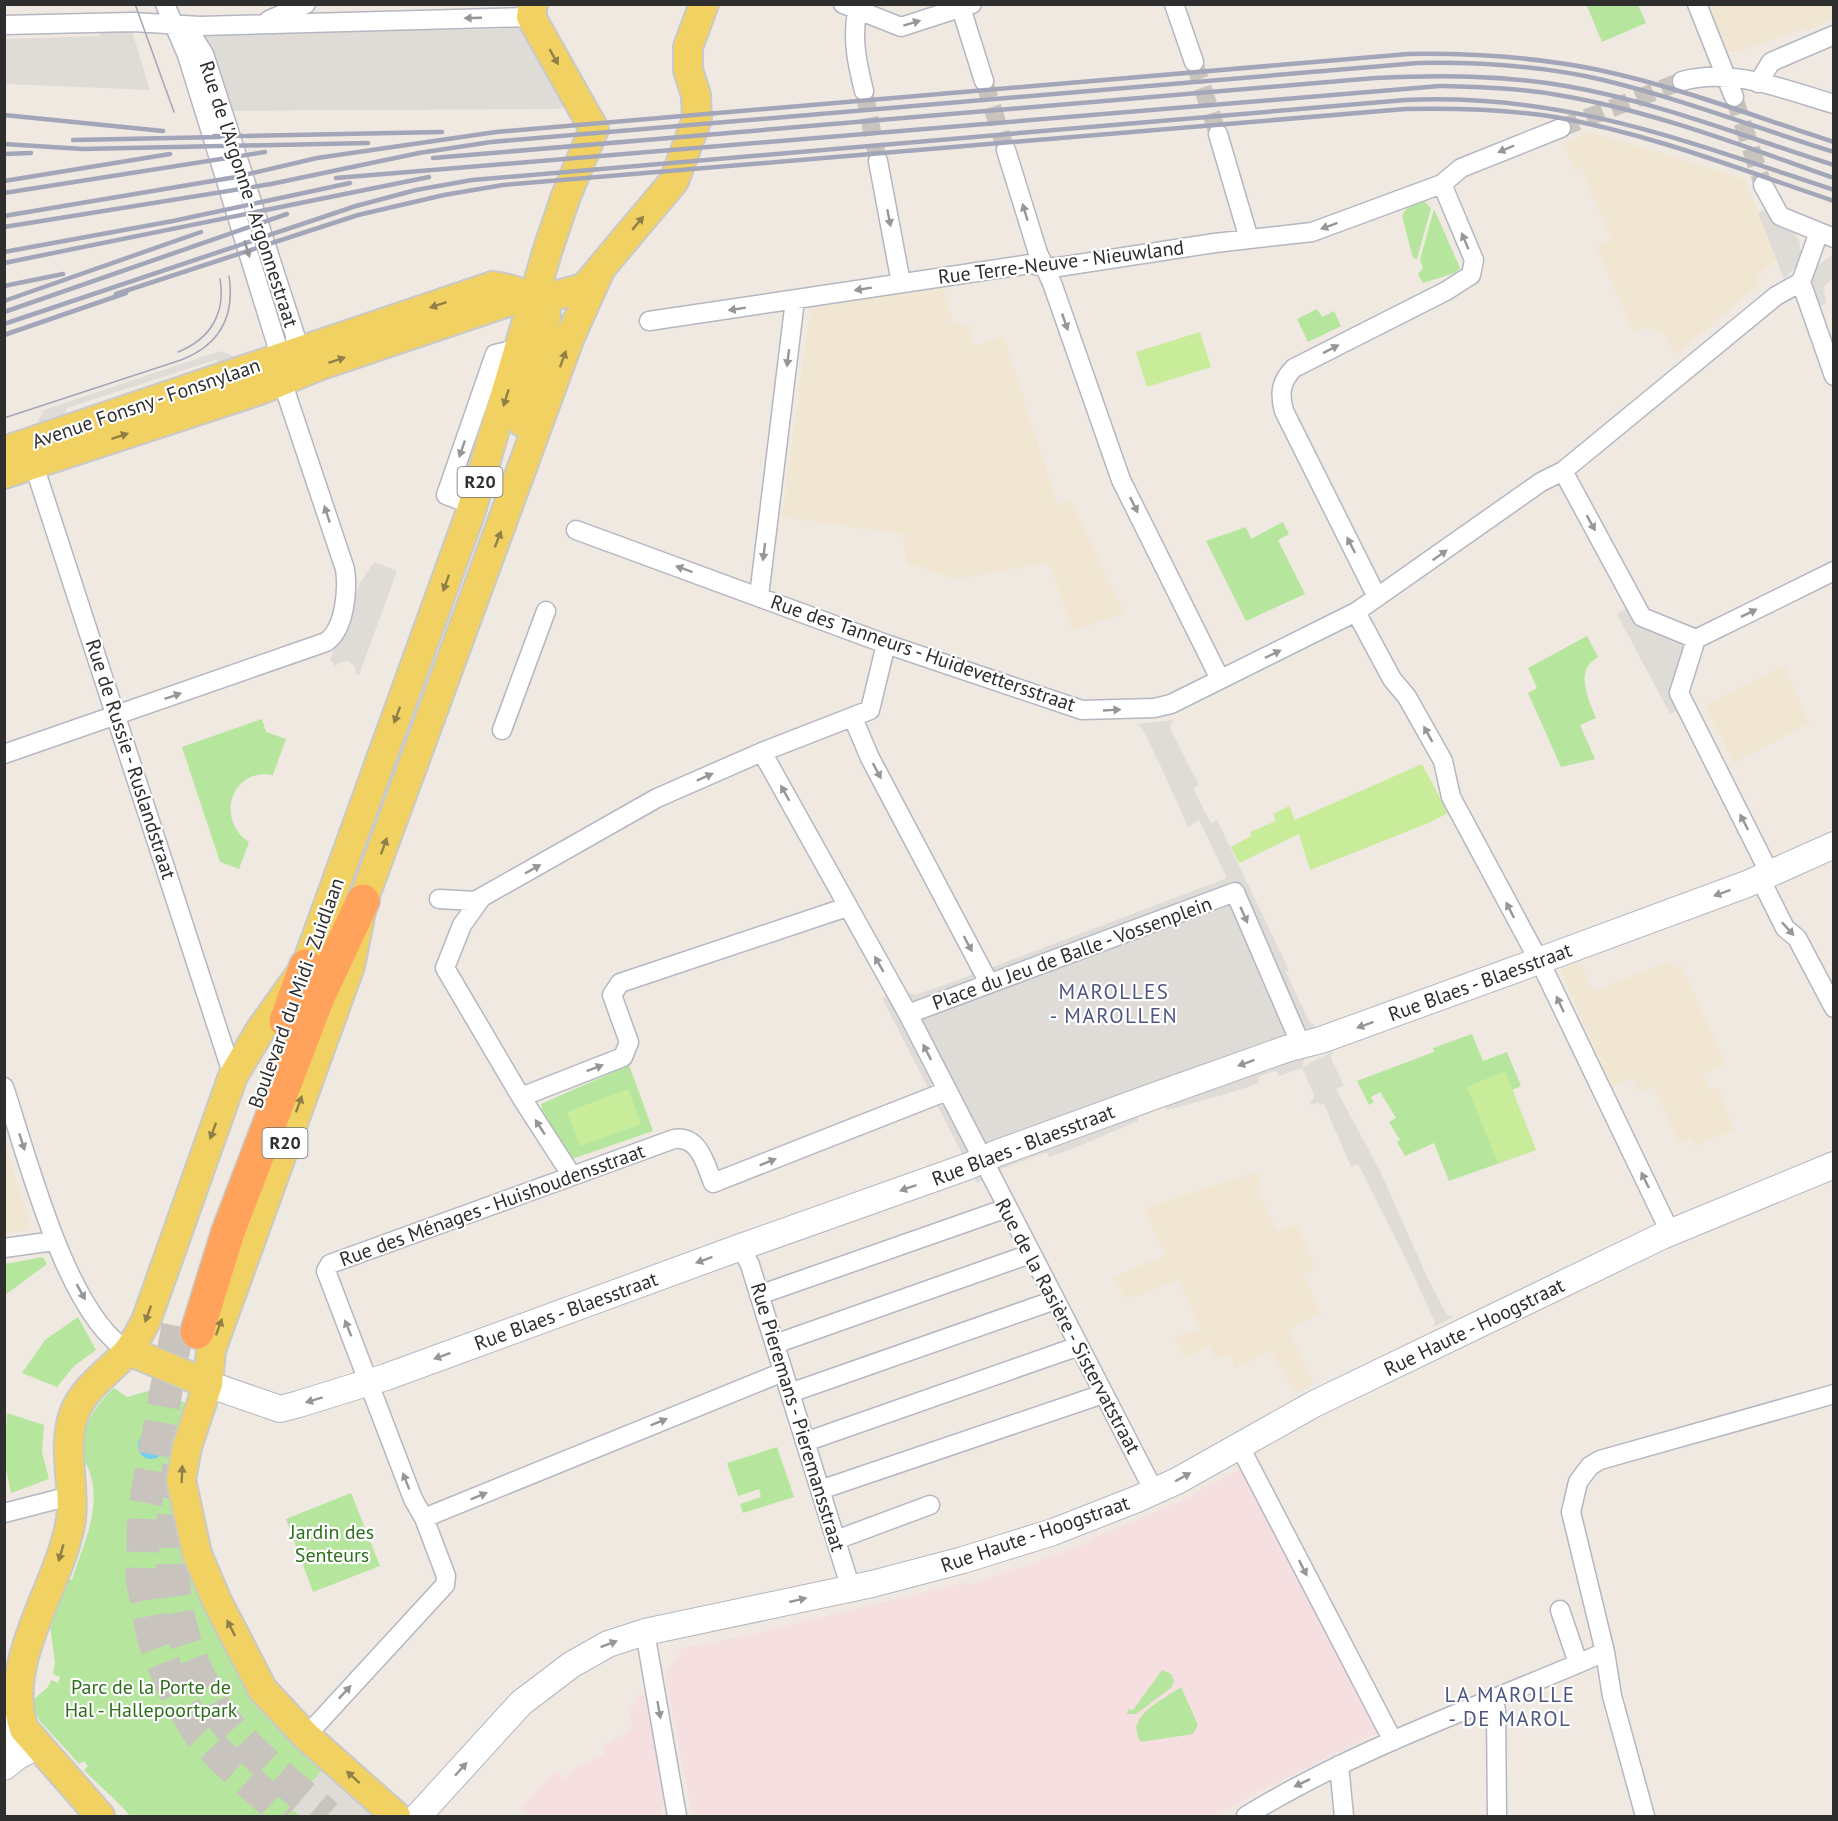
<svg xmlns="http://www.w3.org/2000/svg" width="1838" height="1821" font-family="'PT Sans',sans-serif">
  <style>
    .education { fill: #f0e6d1 }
    .medical { fill: #f5dfe0 }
    .green { fill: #b6e59e }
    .pitch { fill: #c9ec9a }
    .plaza { fill: #dfdcd8 }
    .water { fill: #75cff0 }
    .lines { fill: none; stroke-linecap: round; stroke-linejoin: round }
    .street-tunnel { stroke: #c8c4bd; stroke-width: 18; stroke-dasharray: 18 9; stroke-linecap: butt }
    .highway-tunnel { stroke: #c8c4bd; stroke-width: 33; stroke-dasharray: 33 16; stroke-linecap: butt }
    .street-casing { stroke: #b4b7c1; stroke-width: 21 }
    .secondary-casing { stroke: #b4b7c1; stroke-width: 28 }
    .primary-casing { stroke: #c9c9c9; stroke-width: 32 }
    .highway-casing { stroke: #c9c9c9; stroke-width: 36 }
    .street { stroke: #fff; stroke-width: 18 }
    .secondary { stroke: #fff; stroke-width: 26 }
    .primary { stroke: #f2d163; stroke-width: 28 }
    .highway { stroke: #ffa35c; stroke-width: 33 }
    .tram { stroke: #a3a6b8; stroke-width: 1.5 }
    .rail { stroke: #a3a6b8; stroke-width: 4.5 }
    .oneway { fill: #969696 }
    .oneway2 { fill: #908048 }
    .labels { text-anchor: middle; stroke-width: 4.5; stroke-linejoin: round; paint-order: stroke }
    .shield { fill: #fff; stroke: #6d6d6d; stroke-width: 1.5 }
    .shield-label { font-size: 18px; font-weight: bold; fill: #2e2e2e }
    .street-label { font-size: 20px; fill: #2e2e2e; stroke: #fff }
    .park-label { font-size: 20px; fill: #2c6e1b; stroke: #fff }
    .neighbourhood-label { font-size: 21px; letter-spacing: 1.5px; fill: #4d5680; stroke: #fff }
  </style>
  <rect width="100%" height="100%" fill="#efe9e1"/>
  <path class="education" d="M1709,5H1831L1833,19L1806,31L1804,28L1739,52L1738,50L1728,54Z
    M1590,132L1745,179L1777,259L1756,277L1760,283L1676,354L1661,331L1655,332L1652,325L1634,333L1596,246L1611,239L1581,168L1575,170L1564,143Z
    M942,286L953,323L960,322L961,326L969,325L974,347L1003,336L1057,502L1060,507L1070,498L1124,613L1073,631L1049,563L955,579L907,563L903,534L782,517L810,311L817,307Z
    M1784,665L1809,723L1734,763L1704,705Z
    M1579,960L1593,992L1669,961L1672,968L1681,965L1726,1064L1703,1073L1710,1091L1718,1088L1734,1130L1695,1146L1692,1138L1680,1144L1653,1087L1638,1092L1632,1078L1612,1087L1561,971V969Z
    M5,1144L30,1222L26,1230L5,1233Z
    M1256,1172L1263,1189H1259V1192L1275,1227L1280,1230L1293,1225L1298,1227L1315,1266L1303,1274L1321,1314L1288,1329L1314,1383L1296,1393L1270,1350L1236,1368L1229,1354L1216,1359L1209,1346L1185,1358L1174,1339L1196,1329L1198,1333L1201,1331L1179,1279L1147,1293L1125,1298L1113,1278L1165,1255L1144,1208Z"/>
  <path class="medical" d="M1242,1468L1379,1732L1258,1792L1215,1816H693L665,1676L683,1648L749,1635L967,1582L969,1585L1092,1542L1091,1539L1177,1503Z
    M648,1694L664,1788L662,1816H530L521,1808L556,1771L565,1779L577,1766L605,1755L602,1746L627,1732L626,1730L633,1729L629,1707L637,1705L636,1696Z"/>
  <path class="green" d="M1590,5H1638L1646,23L1602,42L1587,6Z
    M1424,201L1431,208L1417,259L1413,258L1402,216L1406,209Z
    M1434,209L1460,268L1455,273L1423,283L1418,274L1423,268L1420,260Z
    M1317,309L1322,317L1334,311L1341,326L1308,342L1297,319Z
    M1283,522L1289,534L1278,540L1305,594L1246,621L1206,541L1246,527L1251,539Z
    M1587,636L1598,657C1574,670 1588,698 1596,718L1580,725L1595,759L1561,767L1528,693L1537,688L1528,668Z
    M262,719L266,732L286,739L273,775C231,767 215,820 249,842L239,869L220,862L182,747Z
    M1472,1034L1483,1061L1507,1052L1521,1086L1512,1090L1536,1150L1449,1181L1434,1143L1405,1156L1397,1142L1400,1140L1389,1122L1396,1118L1380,1092L1371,1097L1374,1102L1369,1105L1357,1081L1434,1052L1433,1048Z
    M629,1065L653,1131L572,1159L542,1110L541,1104Z
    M43,1257L47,1264L5,1295V1264Z
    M78,1317L96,1350L74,1366L57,1387L22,1373L45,1340Z
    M114,1388L127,1397L152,1390L186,1403L178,1525L325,1766L293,1810L301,1816H130C116,1799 100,1787 84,1770L88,1766L84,1761L79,1764L39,1720L32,1701L48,1687L51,1680L58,1683L60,1677L53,1674L55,1662L50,1627L67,1579L72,1580C79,1557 90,1533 93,1509C95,1494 93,1477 87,1466C72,1439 94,1405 114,1388Z
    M7,1413L44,1425L42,1452L49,1479L11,1493L4,1459Z
    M777,1447L794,1497L743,1513L740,1504L761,1497L759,1489L738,1496L727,1463Z
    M351,1493L380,1566L313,1592L286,1519Z
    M1162,1670L1171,1674L1174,1680L1172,1687L1136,1714H1127L1128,1709L1133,1710Z
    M1181,1687L1198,1725L1193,1734L1141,1742C1123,1717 1163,1700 1181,1687Z"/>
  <path class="pitch" d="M1200,332L1211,367L1147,387L1136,352Z
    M1422,764L1448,813L1431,822L1310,870L1299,834L1239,863L1231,847L1251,836L1250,832L1276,821L1273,814L1289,806L1295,820Z
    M1505,1071L1536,1150L1498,1163L1467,1087Z
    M628,1089L641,1124L580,1146L567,1112Z"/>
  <path class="plaza" d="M503,23H523L566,106L558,109L227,111L202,35L259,29L260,34L390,31V26L437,25V30L502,29Z
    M132,31L150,90L5,84V39L100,36V32Z
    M1764,210L1772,220L1792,231L1799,240L1801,253L1799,263L1784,279L1758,213Z
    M1833,254V277L1824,287L1826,304L1816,307L1810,290V278L1815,268Z
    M220,351L244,360L227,365L215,360L67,408L63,419L42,426L38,421L44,410Z
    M374,562L397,571L359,675L356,674L355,667L349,661L340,662L335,666L330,660L361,581Z
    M1628,608L1687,639L1680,709L1670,714L1617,614Z
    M1173,720L1170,728L1199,785L1193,788L1211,823L1217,820L1289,970L1286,972L1310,1023L1315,1025L1302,1067L1334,1051L1331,1058L1344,1086L1336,1089L1380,1171L1427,1277L1447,1315L1454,1317L1433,1327L1435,1322L1406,1259L1358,1164L1351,1167L1324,1104L1320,1105L1318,1102L1311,1105L1309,1102L1313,1100L1314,1095L1302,1068L1279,1076L1277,1072L1274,1071L1260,1076L1258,1078L1259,1083L1236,1091L1168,1110L1164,1107L1138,1116V1121L1072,1149L1049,1157L1048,1153H1044L1001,1169L977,1183L882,998L907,992L915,995L942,986L1227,878L1199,820L1188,827L1161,767L1142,728L1136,724Z
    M323,1769L376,1816H301L293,1810V1802Z"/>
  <path class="water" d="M138 1446a13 13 0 1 1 26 0a13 13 0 1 1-26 0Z"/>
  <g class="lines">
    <path class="street-tunnel" d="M1194,62L1218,134
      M984,81L1006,150
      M864,91L878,161
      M1734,97L1763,185
      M1561,128L1682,81"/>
    <path class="highway-tunnel" d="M178,1326L144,1511L142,1578L154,1640L171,1683L198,1732L227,1762L287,1816
      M179,1466C168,1545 166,1617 205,1688C210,1697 214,1708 221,1716C250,1754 291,1785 327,1816"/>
    <defs>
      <path id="street" d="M843,4L901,27L972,4
        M1174,4L1194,62
        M1697,4L1734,97
        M961,8L984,81
        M857,12C852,40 857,63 864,91
        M269,20L306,4
        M175,24L192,35L204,54L295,335L296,352L289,359
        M4,25L133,22L200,26L531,17
        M1682,81C1731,67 1786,90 1834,104
        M1758,83L1771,62L1834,35
        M1218,134L1249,239
        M1006,150L1038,253L1052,283L1121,480L1220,679
        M878,161L901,283
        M1763,185L1780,216L1834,238
        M1801,282L1834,376
        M649,321L1030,264L1045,267H1058L1215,243L1312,232L1442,184L1461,168L1561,128
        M31,456L233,1076
        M1563,471L1642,617L1696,639
        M473,505L446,495L495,354L521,348
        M576,530L886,644L1082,710L1154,708L1171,704L1356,612L1541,482L1563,471L1776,296L1801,282L1819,232
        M759,596L795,300
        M1377,597L1284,411C1279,393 1281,381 1294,368L1446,291L1471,275L1474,260L1442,184
        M1356,612L1392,679L1407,697L1443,761L1451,797L1545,972L1670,1232
        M1696,639L1679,693L1770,874
        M1696,639L1834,571
        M853,718L870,758L989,983
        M502,730L546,611
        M762,752L908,1014L1154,1491
        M4,754L326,642C345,629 348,590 345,569L282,381L279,352L187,55L165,4
        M1760,878L1785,928L1797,938L1834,1008
        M482,897L462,925L445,968L521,1097L572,1176
        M439,899L475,901L657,798L762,752L870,710L886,644
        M908,1014L1235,892L1301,1045
        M4,1087C26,1152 67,1318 129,1351
        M521,1097L623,1057L629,1042L612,995L620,983L847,907
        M741,1247L750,1265L851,1589
        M4,1248L54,1241
        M759,1295L1007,1208
        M775,1344L1030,1254
        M790,1393L1055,1300
        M805,1442L1079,1346
        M1239,1445L1393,1741
        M820,1490L1103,1394
        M4,1513L70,1496
        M424,1518L783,1372
        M836,1540L930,1505
        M1560,1610L1578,1663
        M645,1632L677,1816
        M1493,1700L1496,1710L1497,1816
        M306,1736L445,1585L446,1576L424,1518L413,1499L326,1271L330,1264L674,1139C699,1135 706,1165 713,1183L947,1091
        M1339,1765L1344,1816
        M1246,1816C1358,1747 1484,1705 1605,1652
        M1645,1816L1612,1696L1605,1652L1571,1512L1578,1482L1590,1466L1600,1460L1834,1394"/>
      <path id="secondary" d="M208,1384L280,1409L299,1404L386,1377L741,1247L969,1166L995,1154L1146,1099L1286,1049L1321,1040L1514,970L1747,884L1834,845
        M4,1743L13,1733L18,1714
        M4,1767L18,1756L37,1746
        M418,1816L521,1703L571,1665L608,1644L645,1632L872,1584L963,1560L1053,1532L1137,1499L1177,1481L1314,1404L1662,1236L1834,1165"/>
      <path id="primary" d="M4,451L493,286C520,290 528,295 546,314L544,339L522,422
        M4,474L260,390L321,365L514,300L534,301L584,288L600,270
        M129,1351L208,1384
        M100,1816L24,1729C0,1661 61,1586 71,1519C75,1485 62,1447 74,1414C83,1388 109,1372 127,1352C135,1343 140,1331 146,1321L233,1076L261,1029L306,966L471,511L548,249L566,196L594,129L531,17L533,4
        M396,1816L306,1736L263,1690L217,1601L197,1554L181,1480L187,1447L208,1384L211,1350L350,966L363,901L570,337L601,268L674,181L697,119L696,95L688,70V47L704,4"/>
      <path id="highway" d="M286,1021L306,966
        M197,1332L228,1232L318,997L363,901"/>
    </defs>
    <use href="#street" class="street-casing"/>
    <use href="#secondary" class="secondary-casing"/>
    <use href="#primary" class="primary-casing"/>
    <use href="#highway" class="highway-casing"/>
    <use href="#street" class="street"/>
    <use href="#secondary" class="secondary"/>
    <use href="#primary" class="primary"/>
    <use href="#highway" class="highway"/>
    <path class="tram" d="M135,4L174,112
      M178,352C210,339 226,314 220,279
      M4,418L181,360C220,345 235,316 229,276"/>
    <path class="rail" d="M4,115L163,131
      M214,136H244
      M247,136L442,132
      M73,140L220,137
      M4,144L83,149L368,143
      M4,154L31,153
      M433,158L1375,78C1439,75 1503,75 1566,86C1658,102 1745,137 1834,165
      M336,178L1440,86C1479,87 1519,88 1558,95C1653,111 1743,146 1834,178
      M4,181L170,154
      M4,193L265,152
      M4,216L236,177L317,158L496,132L1408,54C1473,53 1536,57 1599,70C1679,87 1756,117 1834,142
      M4,227L271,184L419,153L491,142L1418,63C1480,62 1543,66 1603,80C1682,99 1757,128 1834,152
      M4,252L173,221L350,183
      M4,263L429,177
      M4,286L63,274
      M116,294L358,215L444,195L503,185L1405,109C1455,108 1505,109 1555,117C1651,134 1742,170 1834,201
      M4,301L201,232
      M4,312L287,214
      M4,324L356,206L416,190L472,180L1405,100C1565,93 1685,141 1834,190
      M4,335L126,293"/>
  </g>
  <defs><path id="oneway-solid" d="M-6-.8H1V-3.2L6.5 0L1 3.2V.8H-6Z" transform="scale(1.5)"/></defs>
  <g class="oneway">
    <use href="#oneway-solid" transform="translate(473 18) rotate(178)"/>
    <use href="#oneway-solid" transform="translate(912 23) rotate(-17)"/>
    <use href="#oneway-solid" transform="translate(1506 149) rotate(157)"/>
    <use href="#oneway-solid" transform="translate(1025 212) rotate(-107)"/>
    <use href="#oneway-solid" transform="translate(889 218) rotate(79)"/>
    <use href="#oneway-solid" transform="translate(1329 226) rotate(160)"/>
    <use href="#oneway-solid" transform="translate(1465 241) rotate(-113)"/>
    <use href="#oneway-solid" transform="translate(247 249) rotate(73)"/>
    <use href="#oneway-solid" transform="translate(863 289) rotate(171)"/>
    <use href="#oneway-solid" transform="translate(737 309) rotate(171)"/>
    <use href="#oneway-solid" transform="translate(1065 322) rotate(71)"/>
    <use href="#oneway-solid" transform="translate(1331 349) rotate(-27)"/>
    <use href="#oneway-solid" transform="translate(788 358) rotate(97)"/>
    <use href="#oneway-solid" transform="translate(462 449) rotate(109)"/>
    <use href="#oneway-solid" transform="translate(1134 505) rotate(64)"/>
    <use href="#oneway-solid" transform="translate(327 514) rotate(-108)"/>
    <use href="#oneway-solid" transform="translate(1591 523) rotate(61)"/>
    <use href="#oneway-solid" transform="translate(1351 545) rotate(-117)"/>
    <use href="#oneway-solid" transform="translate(764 552) rotate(97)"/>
    <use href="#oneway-solid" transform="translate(1440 555) rotate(-35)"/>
    <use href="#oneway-solid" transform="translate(684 569) rotate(-160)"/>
    <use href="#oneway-solid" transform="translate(1749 613) rotate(-26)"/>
    <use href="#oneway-solid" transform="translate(1273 654) rotate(-26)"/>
    <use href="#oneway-solid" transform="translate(173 696) rotate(-19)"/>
    <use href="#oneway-solid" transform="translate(1112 710) rotate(-3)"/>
    <use href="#oneway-solid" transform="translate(1428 734) rotate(-119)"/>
    <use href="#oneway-solid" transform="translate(877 771) rotate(62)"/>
    <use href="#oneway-solid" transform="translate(705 777) rotate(-24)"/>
    <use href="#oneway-solid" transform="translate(785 793) rotate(-119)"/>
    <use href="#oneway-solid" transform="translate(1744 822) rotate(-117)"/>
    <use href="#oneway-solid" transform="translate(533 869) rotate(-29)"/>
    <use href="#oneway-solid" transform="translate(1722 893) rotate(160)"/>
    <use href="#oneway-solid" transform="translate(1510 910) rotate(-117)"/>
    <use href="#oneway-solid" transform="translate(1244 915) rotate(66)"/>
    <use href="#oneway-solid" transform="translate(1788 929) rotate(48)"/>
    <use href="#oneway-solid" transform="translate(968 944) rotate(62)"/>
    <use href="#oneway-solid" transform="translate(879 964) rotate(-120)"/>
    <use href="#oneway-solid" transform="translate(1560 1004) rotate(-115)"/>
    <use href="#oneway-solid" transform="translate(1365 1025) rotate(160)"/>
    <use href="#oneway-solid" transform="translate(927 1052) rotate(-117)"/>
    <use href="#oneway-solid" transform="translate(1246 1063) rotate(160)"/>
    <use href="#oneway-solid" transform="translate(595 1068) rotate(-21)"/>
    <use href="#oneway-solid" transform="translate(540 1127) rotate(-123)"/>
    <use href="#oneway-solid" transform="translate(22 1142) rotate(72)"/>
    <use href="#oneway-solid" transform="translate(768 1162) rotate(-22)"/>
    <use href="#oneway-solid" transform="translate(1645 1180) rotate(-116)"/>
    <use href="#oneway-solid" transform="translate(908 1188) rotate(161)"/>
    <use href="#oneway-solid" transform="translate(704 1260) rotate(160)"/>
    <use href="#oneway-solid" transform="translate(81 1292) rotate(61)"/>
    <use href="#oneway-solid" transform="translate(348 1328) rotate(-112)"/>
    <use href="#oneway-solid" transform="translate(442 1356) rotate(160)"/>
    <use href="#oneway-solid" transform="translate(314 1400) rotate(163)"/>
    <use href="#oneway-solid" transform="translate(659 1422) rotate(-22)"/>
    <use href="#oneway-solid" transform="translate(1183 1477) rotate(-29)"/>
    <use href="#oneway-solid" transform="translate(406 1481) rotate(-111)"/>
    <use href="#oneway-solid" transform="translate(479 1496) rotate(-22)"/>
    <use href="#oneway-solid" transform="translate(1303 1568) rotate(63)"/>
    <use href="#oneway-solid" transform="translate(798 1600) rotate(-13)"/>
    <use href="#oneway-solid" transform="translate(609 1644) rotate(-21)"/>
    <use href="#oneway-solid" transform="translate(345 1692) rotate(-47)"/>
    <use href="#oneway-solid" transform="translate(659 1710) rotate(80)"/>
    <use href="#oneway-solid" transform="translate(461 1769) rotate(-48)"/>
    <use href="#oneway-solid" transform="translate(1302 1783) rotate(154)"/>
  </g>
  <g class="oneway2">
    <use href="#oneway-solid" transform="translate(554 57) rotate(60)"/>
    <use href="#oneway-solid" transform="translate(638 223) rotate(-50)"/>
    <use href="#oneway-solid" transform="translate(438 305) rotate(162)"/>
    <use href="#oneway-solid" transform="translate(563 359) rotate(-70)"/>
    <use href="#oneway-solid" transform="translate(337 360) rotate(-18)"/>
    <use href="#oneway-solid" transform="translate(506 398) rotate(107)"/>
    <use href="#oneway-solid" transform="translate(120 436) rotate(-18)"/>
    <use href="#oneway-solid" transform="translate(498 539) rotate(-69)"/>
    <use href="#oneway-solid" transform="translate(446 583) rotate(110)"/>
    <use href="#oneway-solid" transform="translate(397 715) rotate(110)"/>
    <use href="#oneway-solid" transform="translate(384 846) rotate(-70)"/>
    <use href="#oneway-solid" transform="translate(299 1104) rotate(-70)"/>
    <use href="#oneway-solid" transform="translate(213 1131) rotate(110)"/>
    <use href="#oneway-solid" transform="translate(148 1314) rotate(110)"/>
    <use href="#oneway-solid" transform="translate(219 1327) rotate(-70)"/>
    <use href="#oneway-solid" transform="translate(182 1474) rotate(-88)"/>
    <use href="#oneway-solid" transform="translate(61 1553) rotate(106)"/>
    <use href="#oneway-solid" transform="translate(231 1628) rotate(-117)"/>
    <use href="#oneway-solid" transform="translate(353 1777) rotate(-138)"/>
  </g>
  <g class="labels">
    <g class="shield">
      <rect x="457.5" y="467" width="45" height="30" rx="4.5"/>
      <rect x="262.5" y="1128" width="45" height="30" rx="4.5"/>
    </g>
    <g class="shield-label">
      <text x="480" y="488">R20</text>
      <text x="285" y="1149">R20</text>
    </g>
    <g class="street-label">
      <text transform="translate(249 194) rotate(72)" y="7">Rue de l'Argonne - Argonnestraat</text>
      <text transform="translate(1061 262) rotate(-7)" y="7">Rue Terre-Neuve - Nieuwland</text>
      <text transform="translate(146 403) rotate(-19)" y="7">Avenue Fonsny - Fonsnylaan</text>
      <text transform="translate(923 653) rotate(19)" y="7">Rue des Tanneurs - Huidevettersstraat</text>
      <text transform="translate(131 759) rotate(72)" y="7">Rue de Russie - Ruslandstraat</text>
      <text transform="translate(1072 953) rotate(-20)" y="7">Place du Jeu de Balle - Vossenplein</text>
      <text transform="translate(1480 982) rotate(-20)" y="7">Rue Blaes - Blaesstraat</text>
      <text transform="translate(296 993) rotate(-70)" y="7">Boulevard du Midi - Zuidlaan</text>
      <text transform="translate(1023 1145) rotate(-21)" y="7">Rue Blaes - Blaesstraat</text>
      <text transform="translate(492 1205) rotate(-20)" y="7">Rue des Ménages - Huishoudensstraat</text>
      <text transform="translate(566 1311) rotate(-20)" y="7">Rue Blaes - Blaesstraat</text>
      <text transform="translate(1068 1326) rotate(62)" y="7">Rue de la Rasière - Sistervatstraat</text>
      <text transform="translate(1474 1327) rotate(-26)" y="7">Rue Haute - Hoogstraat</text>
      <text transform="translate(798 1417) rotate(73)" y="7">Rue Pieremans - Pieremansstraat</text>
      <text transform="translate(1035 1534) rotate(-19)" y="7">Rue Haute - Hoogstraat</text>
    </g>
    <g class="park-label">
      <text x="332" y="1539">Jardin des<tspan x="332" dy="23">Senteurs</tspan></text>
      <text x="151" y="1694">Parc de la Porte de<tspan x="151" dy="23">Hal - Hallepoortpark</tspan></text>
    </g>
    <g class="neighbourhood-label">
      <text x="1114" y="999">MAROLLES<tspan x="1114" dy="24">- MAROLLEN</tspan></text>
      <text x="1510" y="1702">LA MAROLLE<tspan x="1510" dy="24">- DE MAROL</tspan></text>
    </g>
  </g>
  <rect width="1838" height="1821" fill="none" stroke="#2e2e2e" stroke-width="12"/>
</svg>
